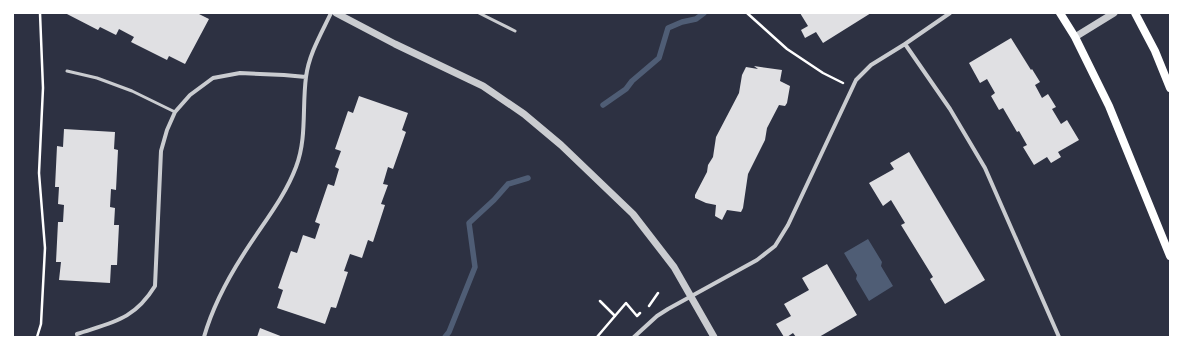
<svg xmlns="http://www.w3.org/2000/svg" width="1183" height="350" font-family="Poppins,sans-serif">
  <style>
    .water { fill: #4f5d75 }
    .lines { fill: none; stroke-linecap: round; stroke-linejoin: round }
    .stream { stroke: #4f5d75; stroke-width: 5.5 }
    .building { fill: #e0e0e3 }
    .path { stroke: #fff; stroke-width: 2.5 }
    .service { stroke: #caccd0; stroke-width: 3 }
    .minor { stroke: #caccd0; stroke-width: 4 }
    .tertiary { stroke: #caccd0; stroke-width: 7 }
    .secondary { stroke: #fff; stroke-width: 8 }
  </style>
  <rect width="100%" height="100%" fill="#2d3142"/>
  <path class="water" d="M868,239L882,262L881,266L893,286L869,301L856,279L857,275L844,253Z"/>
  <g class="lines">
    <path class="stream" d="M603,105L626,89L632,81L659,58L668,28L682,22L696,19L704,13
      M445,337L449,332L475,267L469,223L494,200L508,184L528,178"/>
  </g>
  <path class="building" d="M65,13H197L209,19L185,64L169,56L167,60L131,42L134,37L119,29L116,35L100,27L98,30Z
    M800,13H871L823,43L816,32L805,38L801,30L808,26Z
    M1011,38L1031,70L1032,69L1040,82L1035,85L1042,98L1048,94L1056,107L1052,109L1061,124L1067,120L1079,140L1058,152L1061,157L1051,163L1047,157L1034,165L1023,147L1027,145L1019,131L1017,132L1003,108L999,110L991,96L995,93L987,79L980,83L969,63Z
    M754,66L782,70L780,81L790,86L787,103L785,106L779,105L767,128L765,140L748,174L743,208L741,212L727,210L722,220L715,216L716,205L706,203L695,198V195L707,172L708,165L713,157L716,137L739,93L742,75L746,67L758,69Z
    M359,96L408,113L402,130L406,132L393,169L388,167L383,184L388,185L381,204L385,205L373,242L368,240L362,258L350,254L344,271L348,272L336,308L331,307L325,324L277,308L283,290L278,288L291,251L297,253L303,235L315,239L320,224L315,222L328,184L334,186L339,169L335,167L341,151L335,149L348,111L353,113Z
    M64,129L115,132L114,149L118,150L116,190L111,189L110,207L115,208L114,225H119L117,265H111L110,283L59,280L61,262H56L58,222H63L64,205L58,204L59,187H55L57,146L63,147Z
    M909,152L985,280L945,304L930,279L933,277L901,225L905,223L891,200L883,206L869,183L894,169L890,163Z
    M827,264L857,315L819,337H796L793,333L787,337H784L776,324L791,316L784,304L809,290L802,278Z
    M260,328L283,337H257Z"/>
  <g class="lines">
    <path class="path" d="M747,13L787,49L823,73L843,83
      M600,301L615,316
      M649,306L658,293
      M37,337L41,324L45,248L39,173L43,88L40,13
      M597,337L626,303L637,316L640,313"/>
    <path class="service" d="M479,13L515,31
      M67,71L97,78L132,91L175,112"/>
    <path class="minor" d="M905,44L950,13
      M78,337L77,334C113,322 134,320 155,286L161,151L167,130L175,112L190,95L213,78L240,73L284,75L306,77
      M204,337C212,309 227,280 243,255C261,226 284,199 296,167C307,139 302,107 306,77C309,54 321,34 331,13
      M634,337L657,316L668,309L757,260L775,246L788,225L856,80L871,65L905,44L950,109L985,168L1059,337"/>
    <path class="tertiary" d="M336,13L395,44L483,86L524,114L561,145L633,214L674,267L714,337
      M1075,37L1114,13"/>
    <path class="secondary" d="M1060,13L1075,37L1109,106L1170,256
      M1135,13L1155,51L1170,88"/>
  </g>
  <rect width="1183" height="350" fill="none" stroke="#ffffff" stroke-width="28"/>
</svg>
